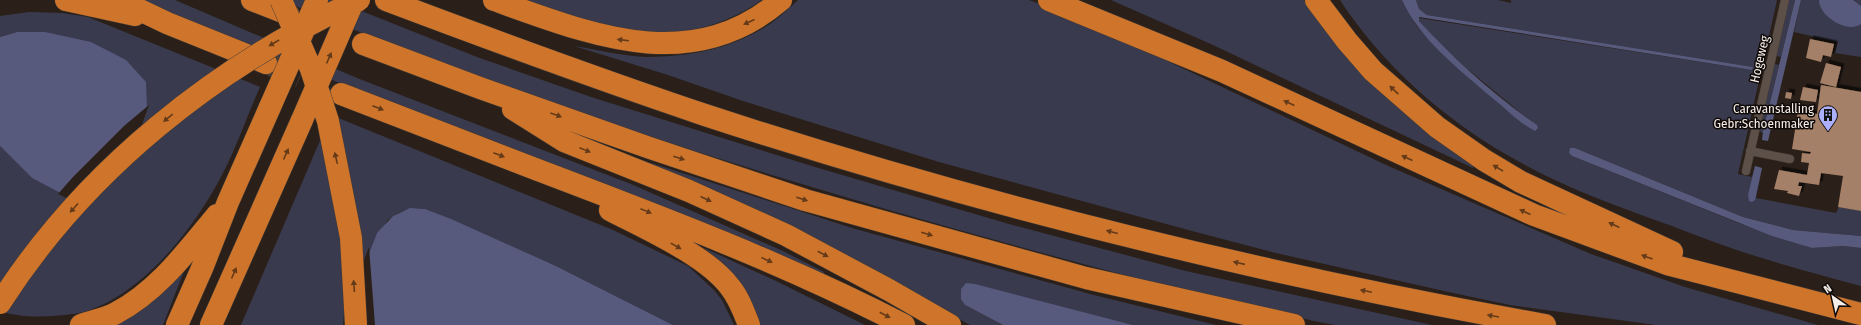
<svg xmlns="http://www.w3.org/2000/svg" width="1861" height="325" font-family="'Fira Sans Condensed',sans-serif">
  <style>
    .green { fill: #393a4e }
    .water { fill: #57597d }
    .pier { fill: #2a2019 }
    .building { fill: #a58067; filter: url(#shadow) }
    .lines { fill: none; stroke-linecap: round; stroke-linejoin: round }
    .highway-tunnel { stroke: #483f38; stroke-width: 22; stroke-dasharray: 22 11; stroke-linecap: butt }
    .lane-casing { stroke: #443b36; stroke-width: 9 }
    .highway-casing { stroke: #443b36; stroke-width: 23 }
    .lane { stroke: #5c5048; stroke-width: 8 }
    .highway { stroke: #ce752b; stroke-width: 22 }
    .highway-bridge-casing { stroke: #443b36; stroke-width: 23; stroke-linecap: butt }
    .highway-bridge { stroke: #ce752b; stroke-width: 22 }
    .oneway { fill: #653a18 }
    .labels { text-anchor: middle; stroke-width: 3; stroke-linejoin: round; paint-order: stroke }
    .street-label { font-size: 13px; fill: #f5eee9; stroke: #0f0a08 }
    .poi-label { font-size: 13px; fill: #f5eee9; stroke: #0f0a08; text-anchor: end }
  </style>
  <defs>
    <filter id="shadow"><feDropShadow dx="3.5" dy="-3.5" stdDeviation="0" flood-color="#0009"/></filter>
  </defs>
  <rect width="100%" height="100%" fill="#2a2019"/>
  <path class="green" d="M141,0H175L357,78L631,184L785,252L824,272L823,275L399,108Z
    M281,0H334L477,57L591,97L815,167L1009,224L1186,271L1432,325H1335L1314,321C1238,302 1162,286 1087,265C815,192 541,109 281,0Z
    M516,0H762C679,57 603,27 516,0Z
    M798,0H1029L1075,17L1386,165L1591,254L1685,287L1818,325H1656L1510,305L1453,293L1276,253L1192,231L939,162L743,101L668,75L574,46C598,50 624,56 647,57C690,57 734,48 770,24C780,17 789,8 798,0Z
    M1111,0H1304L1312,12L1474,166L1473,168L1213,45Z
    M1340,0H1402L1416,25L1437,48L1504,108L1538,127L1465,67L1439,43L1419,21V18L1752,70L1753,67L1427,15L1419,9L1416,0H1498L1511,3V0H1777L1738,174L1752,177L1755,166L1762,168L1756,198L1836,213L1839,207L1861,211V236L1793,230L1743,217L1575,148L1569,150L1572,156L1741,224L1812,248L1843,246L1861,248V286C1809,272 1756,258 1706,239C1694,235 1683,230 1672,226C1616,206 1560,186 1509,156C1442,118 1382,64 1340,0Z
    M1788,0H1795L1781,57L1776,56Z
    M1801,0H1861V57L1835,53L1838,42L1794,32Z
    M29,12L62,13L88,17L260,87C247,116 237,146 223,173C196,226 145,292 87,311C77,314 64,315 54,316C35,317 18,317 0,311V146L32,178L17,32L0,37V16Z
    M1774,64L1779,65L1763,131L1764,134L1758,130Z
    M331,115L613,230L688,266L714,290L722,300L734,325H673L556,266L425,209C408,208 400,210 387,221L346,313L343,325H241Z
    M636,158L852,228L1094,295L1216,325H1133L1080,312L965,305L1003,325H970L924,299Z
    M704,248L776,281L865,325H755L736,277L723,263Z
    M188,261L163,325H105Z"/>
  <path class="water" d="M1402,0H1416L1419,9L1427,15L1753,67L1752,70L1419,17V21C1454,59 1495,96 1537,125L1538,128L1535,131C1519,123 1505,108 1491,97C1459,69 1420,40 1402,0Z
    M1795,0H1801L1768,141L1762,140L1763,131Z
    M1819,0H1853L1861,6V24C1847,34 1819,16 1819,0Z
    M17,32H45L91,42L126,60L146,82L147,108L76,201L32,178L0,146V37Z
    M1570,148H1575L1743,217L1793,230L1861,236V248L1843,246L1812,248L1772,236L1572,156L1569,153Z
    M1755,166L1762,168L1755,200L1752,202L1749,201L1748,195Z
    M410,208L425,209L451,219L556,266L673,325H343L346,313L377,233L393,216Z
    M966,283L975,284L1133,325H1003L965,305L961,299V289Z"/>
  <path class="pier" d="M149,105L140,130L73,201L58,194L73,177L124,126Z
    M369,247L375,325H343L344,312Z"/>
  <path class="building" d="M1810,39L1834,44L1831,57L1823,55L1821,62L1806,58Z
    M1826,63L1841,67L1836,87L1820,83Z
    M1821,85L1861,92V211L1838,207L1843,176L1821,173L1819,185L1799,182L1798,186H1802L1799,196L1787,193L1788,191L1774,189L1779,170L1807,175L1809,163L1801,162L1802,153L1810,154L1811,152L1792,149L1798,111L1817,114Z
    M1803,87L1818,90L1816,102L1800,100Z
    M1786,92L1792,93L1791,99L1785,98Z"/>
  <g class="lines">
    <path class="highway-tunnel" d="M269,64L300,77"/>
    <defs>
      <path id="lane" d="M1750,151L1790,159
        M1746,171L1785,0"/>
      <path id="highway" d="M66,0L135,15
        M119,0L167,23L266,63
        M252,0L288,14
        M386,0C492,40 598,79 705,115C980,205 1261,274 1545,325
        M494,0C590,34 691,77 781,0
        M1049,0L1222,71L1534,215L1667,264L1861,314
        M1316,0L1347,41L1373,71L1437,127L1484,160L1521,182L1672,252
        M363,44L480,88L647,147L805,200L1086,278L1294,325
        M341,94C407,119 472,145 538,170C662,217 786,264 904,325
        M513,109L564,141L689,191L786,235L889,290L950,325
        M610,210C646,229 706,255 730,287C739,298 744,312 749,325
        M81,325C92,321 105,319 116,313C158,291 187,251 217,215
        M177,325L203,266L228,202L270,107
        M211,325L302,120"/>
    </defs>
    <use href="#lane" class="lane-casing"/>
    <use href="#highway" class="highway-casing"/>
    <use href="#lane" class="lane"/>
    <use href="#highway" class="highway"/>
    <defs>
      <path id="highway-bridge" d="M281,0L311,69L328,121L351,238L356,325
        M270,107L317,0
        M302,120L354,0
        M0,303C85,170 216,66 359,0"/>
    </defs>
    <use href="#highway-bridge" class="highway-bridge-casing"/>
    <use href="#highway-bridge" class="highway-bridge"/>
  </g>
  <defs><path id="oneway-solid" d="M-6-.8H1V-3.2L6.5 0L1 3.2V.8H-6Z"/></defs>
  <g class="oneway">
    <use href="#oneway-solid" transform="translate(749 22) rotate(156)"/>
    <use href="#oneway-solid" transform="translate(623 40) rotate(-173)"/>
    <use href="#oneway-solid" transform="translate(274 43) rotate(150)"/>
    <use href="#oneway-solid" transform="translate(329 58) rotate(-66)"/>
    <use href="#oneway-solid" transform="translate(1394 90) rotate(-137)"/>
    <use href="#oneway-solid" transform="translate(1289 103) rotate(-155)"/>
    <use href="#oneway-solid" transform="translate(378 108) rotate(21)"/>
    <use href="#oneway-solid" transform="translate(556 115) rotate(20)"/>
    <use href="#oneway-solid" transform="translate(168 118) rotate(141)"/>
    <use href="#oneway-solid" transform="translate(585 150) rotate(22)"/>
    <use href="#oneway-solid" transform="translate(286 154) rotate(-66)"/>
    <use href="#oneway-solid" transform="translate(499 155) rotate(21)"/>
    <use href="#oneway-solid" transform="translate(336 158) rotate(-103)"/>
    <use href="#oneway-solid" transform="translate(679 158) rotate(18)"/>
    <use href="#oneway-solid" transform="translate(1407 158) rotate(-155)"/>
    <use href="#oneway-solid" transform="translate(1498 168) rotate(-149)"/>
    <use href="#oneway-solid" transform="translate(706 199) rotate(24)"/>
    <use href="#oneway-solid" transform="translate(802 199) rotate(18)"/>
    <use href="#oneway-solid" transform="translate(74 208) rotate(132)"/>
    <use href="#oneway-solid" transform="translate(646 211) rotate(22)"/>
    <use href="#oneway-solid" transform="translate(1525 212) rotate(-156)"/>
    <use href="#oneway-solid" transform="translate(1614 225) rotate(-155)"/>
    <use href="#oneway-solid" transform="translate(1112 232) rotate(-165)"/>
    <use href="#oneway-solid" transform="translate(927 234) rotate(16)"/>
    <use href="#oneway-solid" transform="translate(676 246) rotate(29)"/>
    <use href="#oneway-solid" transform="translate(823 254) rotate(28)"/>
    <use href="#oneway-solid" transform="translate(1647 257) rotate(-160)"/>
    <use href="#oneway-solid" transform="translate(767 260) rotate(24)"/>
    <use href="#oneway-solid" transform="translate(1239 263) rotate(-167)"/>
    <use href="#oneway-solid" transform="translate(234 273) rotate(-66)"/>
    <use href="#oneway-solid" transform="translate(354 286) rotate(-94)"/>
    <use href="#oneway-solid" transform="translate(1366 291) rotate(-168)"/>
    <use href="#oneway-solid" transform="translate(885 315) rotate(28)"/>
    <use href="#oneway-solid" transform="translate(1493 316) rotate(-170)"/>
  </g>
  <defs>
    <symbol id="building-pin" viewBox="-11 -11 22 30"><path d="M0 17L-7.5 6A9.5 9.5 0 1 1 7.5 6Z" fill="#acaffb" stroke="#0f0a08"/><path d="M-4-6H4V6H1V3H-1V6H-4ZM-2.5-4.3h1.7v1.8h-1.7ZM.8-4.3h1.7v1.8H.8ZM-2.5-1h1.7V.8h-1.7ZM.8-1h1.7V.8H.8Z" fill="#111"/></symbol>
  </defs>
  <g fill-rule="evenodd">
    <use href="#building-pin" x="1817" y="104" width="22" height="30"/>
  </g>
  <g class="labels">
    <g class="street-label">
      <text transform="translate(1759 59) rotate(-77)" y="5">Hogeweg</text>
    </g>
    <g class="poi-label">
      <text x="1814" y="113">Caravanstalling<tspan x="1814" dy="15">Gebr:Schoenmaker</tspan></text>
    </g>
  </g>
  <g transform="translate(1833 297) rotate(326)" stroke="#0f0a08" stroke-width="3" paint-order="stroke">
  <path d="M0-3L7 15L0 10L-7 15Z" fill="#f5eee9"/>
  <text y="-6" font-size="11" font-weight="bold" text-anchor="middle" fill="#f5eee9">N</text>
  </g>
</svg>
